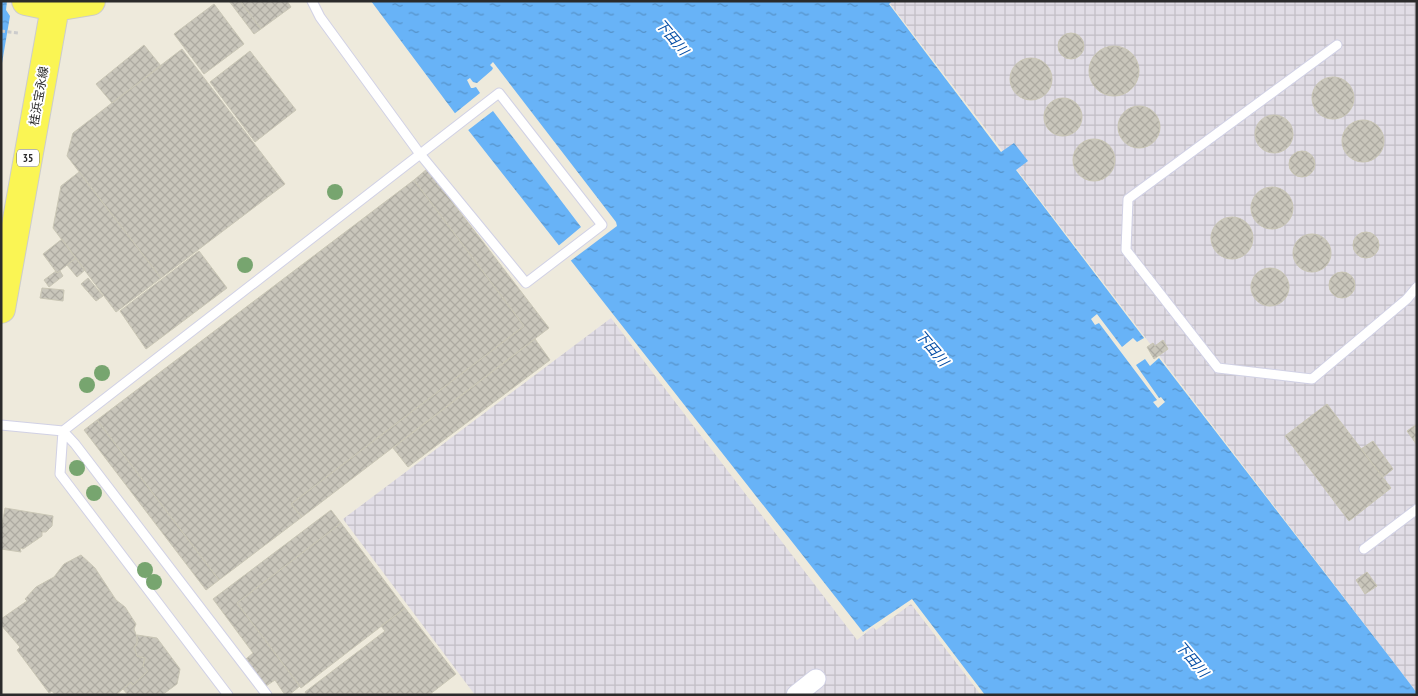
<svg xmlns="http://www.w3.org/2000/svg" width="1418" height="696" font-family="'PT Sans Narrow','Noto Sans JP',sans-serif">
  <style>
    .industrial { fill: url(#industrial-grid) }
    .water { fill: url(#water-ripples) }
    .pier { fill: #eeeadc }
    .building { fill: url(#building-cross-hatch); stroke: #c9c6b5 }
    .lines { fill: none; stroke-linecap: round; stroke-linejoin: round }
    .service-casing { stroke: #d1d1e5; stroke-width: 11 }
    .minor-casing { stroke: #d1d1e5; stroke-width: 21 }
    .primary-casing { stroke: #ccc; stroke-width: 30 }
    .path { stroke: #ccc; stroke-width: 3; stroke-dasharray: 4 2.5; stroke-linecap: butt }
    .service { stroke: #fff; stroke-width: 9 }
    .minor { stroke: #fff; stroke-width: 19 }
    .primary { stroke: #faf554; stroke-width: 28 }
    .tree { fill: #77a56f }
    .labels { text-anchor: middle; stroke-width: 4; stroke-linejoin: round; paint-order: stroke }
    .shield { fill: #fff; stroke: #6b6b6b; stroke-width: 1 }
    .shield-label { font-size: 11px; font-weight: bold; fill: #2b2b2b }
    .street-label { font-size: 12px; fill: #2b2b2b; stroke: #fff }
    .water-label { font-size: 14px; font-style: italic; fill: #044da5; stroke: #fff }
  </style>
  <defs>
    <pattern id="industrial-grid" width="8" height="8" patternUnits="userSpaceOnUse" patternTransform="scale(1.25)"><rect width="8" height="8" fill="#e1dde6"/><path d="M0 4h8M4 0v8" fill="none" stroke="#c1bec5"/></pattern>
    <pattern id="water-ripples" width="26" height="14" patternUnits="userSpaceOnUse" patternTransform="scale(1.25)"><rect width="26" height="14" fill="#68b3f7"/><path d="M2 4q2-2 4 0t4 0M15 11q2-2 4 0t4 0" fill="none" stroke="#5692c8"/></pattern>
    <pattern id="building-cross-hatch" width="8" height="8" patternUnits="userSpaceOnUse" patternTransform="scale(1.25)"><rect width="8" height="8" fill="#c9c6bb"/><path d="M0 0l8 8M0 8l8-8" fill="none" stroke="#adaaa1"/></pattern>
  </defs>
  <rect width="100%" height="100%" fill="#eeeadc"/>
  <path class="industrial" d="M888,1H1417V693L1395,664Z
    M611,318L857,640L873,627L876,630L911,604L981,695H475L343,519Z"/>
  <path class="water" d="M1,1H7L6,10L10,16L1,69Z
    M371,1H892L889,4L1001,152L1014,143L1028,161L1016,170L1144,338L1137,342L1133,338L1122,347L1097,314L1091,319L1095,325L1099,323L1157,400L1153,402L1158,408L1165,402L1161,397L1159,398L1136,365L1145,359L1150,366L1159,358L1395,664L1417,693V695H985L912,599L863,632L454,112Z"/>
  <path class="pier" d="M493,62L616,222L617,226L569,262L557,247L581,227L493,111L467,131L454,114L480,93L476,87L473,88H471L467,80L470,78L473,82L477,83L492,70L493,68L490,65Z"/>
  <path class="building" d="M229,1H240L261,29L254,34Z
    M240,1H287L291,7L261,29Z
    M214,4L244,44L204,74L174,34Z
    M1058 46a13 13 0 1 1 26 0a13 13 0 1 1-26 0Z
    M144,45L161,66L112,103L96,84Z
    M1089 71a25 25 0 1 1 50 0a25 25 0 1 1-50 0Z
    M182,49L285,184L161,278L67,156L73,133Z
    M250,51L296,110L255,142L210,82Z
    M1010 79a21 21 0 1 1 42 0a21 21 0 1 1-42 0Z
    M1312 98a21 21 0 1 1 42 0a21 21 0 1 1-42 0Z
    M1044 117a19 19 0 1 1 38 0a19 19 0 1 1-38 0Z
    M1118 127a21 21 0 1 1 42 0a21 21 0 1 1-42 0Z
    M1255 134a19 19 0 1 1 38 0a19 19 0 1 1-38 0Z
    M1342 141a21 21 0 1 1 42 0a21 21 0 1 1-42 0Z
    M1073 160a21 21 0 1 1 42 0a21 21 0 1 1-42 0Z
    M1289 164a13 13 0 1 1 26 0a13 13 0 1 1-26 0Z
    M427,169L549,328L302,517L291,504L524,326L414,180Z
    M79,172L161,278L116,312L53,228L61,186Z
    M414,180L524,326L291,504L302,517L219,580L97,420Z
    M1251 208a21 21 0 1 1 42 0a21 21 0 1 1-42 0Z
    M1211 238a21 21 0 1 1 42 0a21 21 0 1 1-42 0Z
    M1353 245a13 13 0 1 1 26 0a13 13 0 1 1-26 0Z
    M1293 253a19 19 0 1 1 38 0a19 19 0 1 1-38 0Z
    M62,239L76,258L57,273L43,254Z
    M199,251L227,288L146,349L120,311Z
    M76,258L85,270L77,277L67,265Z
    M1251 287a19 19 0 1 1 38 0a19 19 0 1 1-38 0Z
    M56,271L57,273L60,271L63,276L49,287L44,280Z
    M1329 285a13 13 0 1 1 26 0a13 13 0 1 1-26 0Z
    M88,278L103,296L96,301L81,284Z
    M42,288L64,290L63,301L40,298Z
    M535,339L550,360L408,467L393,448Z
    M1163,340L1168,349L1154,359L1147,347L1153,343L1155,346Z
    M1327,404L1391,488L1349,521L1285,436Z
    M97,420L219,580L206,590L84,430Z
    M1417,424V445L1407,431Z
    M1373,441L1393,469L1383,477L1361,449Z
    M5,508L53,516L52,526L46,532H42V536L23,549L20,548L21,552L1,549V531Z
    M331,510L341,523L237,603L300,686L289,695H285L275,680L266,686L246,659L253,653L213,599Z
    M341,523L405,608L301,688L237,603Z
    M81,555L95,568L116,600L125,607L136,624L134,629L138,640L136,646L134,647L137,656L145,658L143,666L148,671L133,685L131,682L116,695H55L52,691L49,693L17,650L20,647L1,625V619L27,601L25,599L36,587L54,577L64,564Z
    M1367,572L1377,586L1365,594L1356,580Z
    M405,608L456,674L429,695H307L305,692L385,631L381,626Z
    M137,635L157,638L180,669L177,684L162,695H128L123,689L131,682L133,685L148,671L143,666L145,658L137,656L134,647L137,643Z"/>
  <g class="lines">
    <defs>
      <path id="service" d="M1337,45L1128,199L1126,250L1218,368L1312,379L1407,299L1417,287
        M1,425L63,431L60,474L228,695
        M1364,549L1417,509
        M267,695L75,444L63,431L499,93L602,225L526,283L420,154L320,17L312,1"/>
      <path id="minor" d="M796,695L816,679"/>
      <path id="primary" d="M26,1L55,7L91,1
        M1,309L55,7"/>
    </defs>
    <use href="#service" class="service-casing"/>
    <use href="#minor" class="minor-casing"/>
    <use href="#primary" class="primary-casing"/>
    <path class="path" d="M1,31L18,33"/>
    <use href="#service" class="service"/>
    <use href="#minor" class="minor"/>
    <use href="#primary" class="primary"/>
  </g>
  <g class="tree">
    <circle cx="335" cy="192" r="8"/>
    <circle cx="245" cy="265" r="8"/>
    <circle cx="102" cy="373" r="8"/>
    <circle cx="87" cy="385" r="8"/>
    <circle cx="77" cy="468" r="8"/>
    <circle cx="94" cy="493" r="8"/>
    <circle cx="145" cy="570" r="8"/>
    <circle cx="154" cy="582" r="8"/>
  </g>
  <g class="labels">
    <rect class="shield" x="17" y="149.5" width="22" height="17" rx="4"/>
    <g class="shield-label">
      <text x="28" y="162">35</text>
    </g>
    <g class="street-label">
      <text transform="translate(39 96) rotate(-80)" y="4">桂浜宝永線</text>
    </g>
    <g class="water-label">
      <text transform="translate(672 37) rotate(50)" y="5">下田川</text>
      <text transform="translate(932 348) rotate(50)" y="5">下田川</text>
      <text transform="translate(1192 659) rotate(50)" y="5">下田川</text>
    </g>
  </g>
  <rect width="1418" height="696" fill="none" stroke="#2b2b2b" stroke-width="5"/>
</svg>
